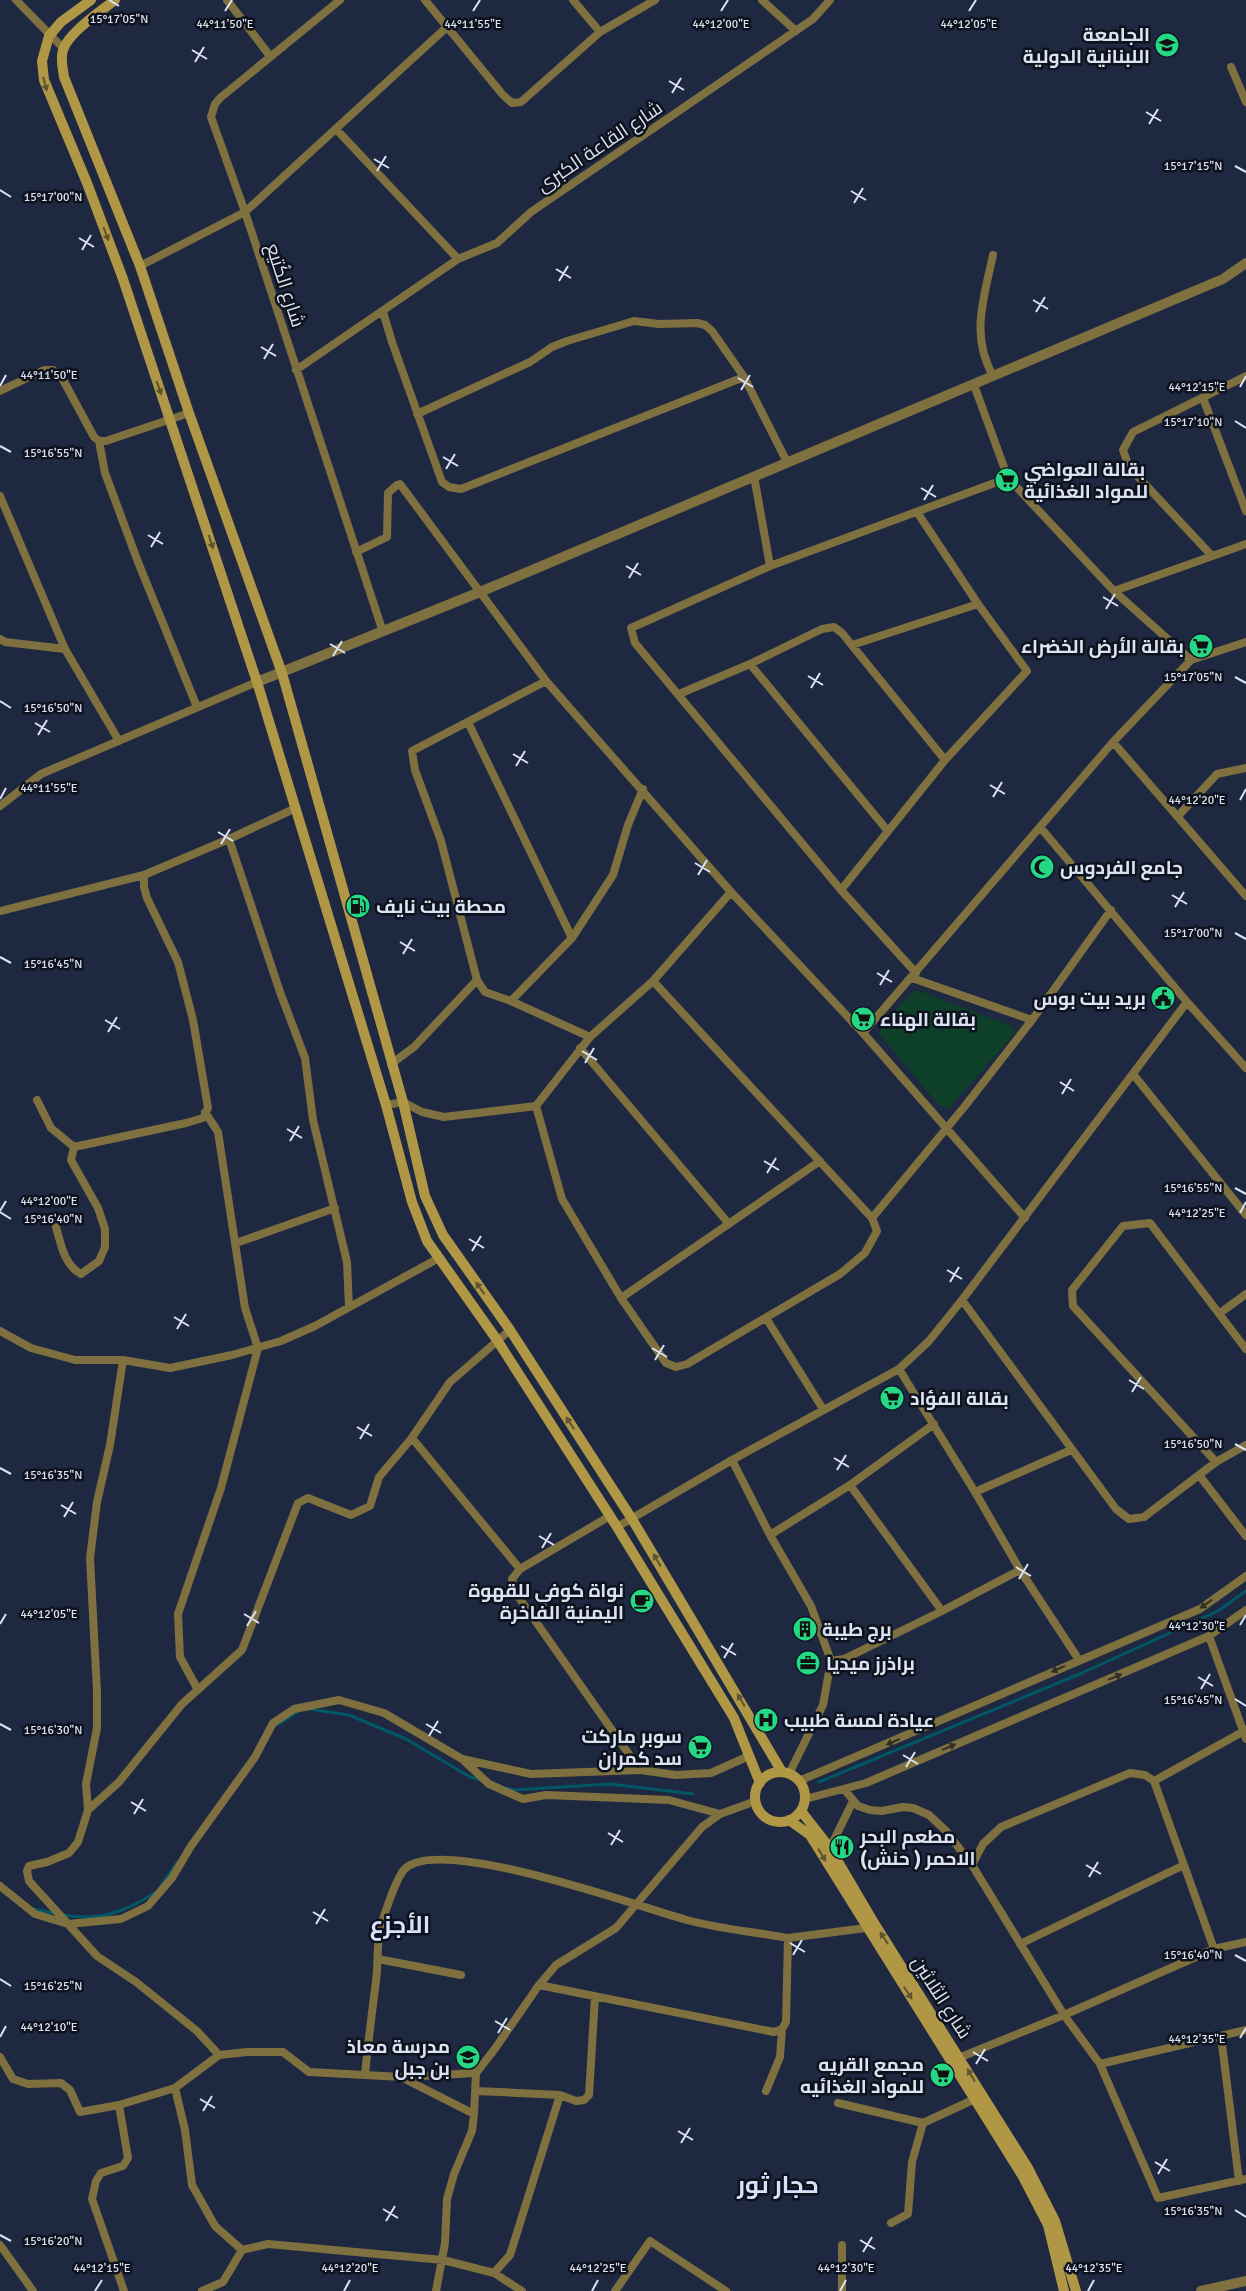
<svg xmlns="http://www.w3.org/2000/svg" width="1246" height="2291" font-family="Signika,Cairo,sans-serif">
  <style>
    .green { fill: #0d3f29 }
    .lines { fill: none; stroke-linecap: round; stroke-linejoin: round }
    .stream { stroke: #005867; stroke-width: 3 }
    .minor { stroke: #7e703f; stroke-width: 8 }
    .tertiary { stroke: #7e703f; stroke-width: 10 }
    .secondary { stroke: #af9746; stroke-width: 10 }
    .oneway { fill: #5e5432 }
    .oneway2 { fill: #2f2e27 }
    .ticks { fill: none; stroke: #dbe2f2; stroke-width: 2 }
    .labels { text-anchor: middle; stroke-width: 5; stroke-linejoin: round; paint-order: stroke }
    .poi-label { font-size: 19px; font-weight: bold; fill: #dbe2f2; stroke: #0d121d; text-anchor: start }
    .street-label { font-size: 19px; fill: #dbe2f2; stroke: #0d121d }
    .district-label { font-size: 24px; font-weight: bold; fill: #d6e1fb; stroke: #0d121d }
    .ticks-label { font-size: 12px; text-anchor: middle; fill: #dbe2f2; stroke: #0d121d; stroke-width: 5; stroke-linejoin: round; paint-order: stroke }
  </style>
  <rect width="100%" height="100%" fill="#1f2841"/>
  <path class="green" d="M913,991H919L1012,1026L1016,1032L949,1108L940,1106L879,1034L882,1025Z"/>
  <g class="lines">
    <path class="stream" d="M309,1709L349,1715L406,1739L470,1777L481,1780
      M277,1725L299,1711
      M819,1782L1082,1673L1218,1611L1246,1591
      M507,1788L514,1790L610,1784L693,1794
      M160,1887L178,1861
      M34,1909L57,1914
      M63,1915C99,1922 127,1911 156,1892"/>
    <path class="minor" d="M16,0L63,48
      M227,0L270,56
      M340,0L220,98L215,104L211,117L245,212L383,632
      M425,0L503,95L512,103L521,102L600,32L655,0
      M573,0L600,32
      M762,0L796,31
      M1231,67L1246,102
      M336,129L458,259
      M993,255C984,298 970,335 993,376
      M140,266L245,212L448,26
      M383,312L392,342L442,482L449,487L461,489L744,377
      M296,370L458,259L497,243L531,212L813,19L830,0
      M974,385L1008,478L1114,591L1191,660
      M0,391L44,370H53L61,376L94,437L99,441H106L189,413
      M1203,398L1246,511
      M417,414L530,362L552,347L567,341L634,321L659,324L697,323L705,325L712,331L744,377L787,462
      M99,441L105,473L138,562L197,707
      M754,476L770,566
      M0,496L65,649L119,741
      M356,552L387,537L388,493L397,485L400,484L546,681L731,892L863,1033L1025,1218
      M1212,556L1129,467L1123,450L1133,432L1246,376
      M1114,591L1246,544
      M0,639L5,642L65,649
      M852,645L978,604
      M750,664L887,830
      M546,681L412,751L415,770L441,841L477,980L485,992L511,1001L590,1037
      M679,694L750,664L822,629L834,627L842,633L945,760
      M468,722L572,938
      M1113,742L1246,896
      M0,806L41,774L257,682
      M296,808L229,839L280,992L305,1058L313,1120L347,1262L349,1307
      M1178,816L1217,774L1246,768
      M1040,827L1187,1002L1246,1068
      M841,890L945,760L1027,671L978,604L917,512
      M0,911L144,875
      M916,973L841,890L635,643L631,628L770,566L1008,478
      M912,978L1032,1020
      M511,1001L572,938L613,875L628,825L643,789
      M863,1033L1113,742L1191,660L1246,642
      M580,1048L729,1224
      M391,1064L414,1047L477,980
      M1133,1074L1246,1215
      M37,1100L51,1128L74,1147L186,1123L203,1118L208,1108L193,1020L178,962L147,898L144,887V875L229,839
      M386,1105L403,1102L422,1112L444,1117L536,1106L562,1199L621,1298L666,1363L676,1367L687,1364L840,1274L865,1253L877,1231L872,1218L653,981
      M536,1106L590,1037L653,981L731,892
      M872,1218L965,1106L1032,1020L1111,910
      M56,1227C61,1244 64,1265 81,1274L99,1261L105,1247V1229L98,1208L71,1160L74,1147
      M236,1243L335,1208
      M621,1298L820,1161
      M962,1300L1116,1509L1129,1519L1144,1517L1216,1462L1246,1445
      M1220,1313L1246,1294
      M766,1318L823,1409
      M0,1331L31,1348L75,1360H123L170,1368L232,1355L281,1341L315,1326L439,1258
      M899,1369L975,1492L1020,1570L1079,1660
      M412,1438L520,1569
      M732,1460L770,1535L811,1606L831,1661L823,1705L789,1774
      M1216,1462L1073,1306L1072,1290L1123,1226L1150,1223L1246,1349
      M1199,1475L1246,1536
      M850,1485L942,1611
      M975,1492L1071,1450
      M610,1516L520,1569L512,1579L515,1592L640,1770
      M617,1527L732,1460L899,1369L929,1341L962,1300L1187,1002
      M770,1535L850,1485L934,1424
      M1209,1636L1246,1739
      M831,1661L844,1659L942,1611L1020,1570
      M198,1690L180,1657L178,1614L221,1488L258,1348L245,1308L218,1132L205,1112
      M462,1759L531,1774L640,1770L676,1775L711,1773L749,1756
      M799,1781L1200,1609L1246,1576
      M1154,1781L1246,1730
      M844,1789L858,1806L870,1810L882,1811L903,1807L913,1808L929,1815L946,1831L972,1865L1064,2015L1100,2064L1158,2198L1246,2179
      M805,1799L866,1783L1209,1636L1246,1610
      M88,1810L86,1784L97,1728V1691L90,1558L97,1502L110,1445L123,1360
      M830,1848L853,1801
      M972,1865L983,1844L1001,1827L1130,1773L1145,1775L1154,1781L1214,1949
      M0,1886L35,1914L68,1924L121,1919L148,1906L172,1878L191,1846L255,1757L273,1723L294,1709L339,1700L384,1713L462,1759L489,1784L523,1799L546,1795L669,1800L720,1814
      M1020,1944L1184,1865
      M378,1959L461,1975
      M539,1985L774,2032L782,2029L786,2022L788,1938L866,1928
      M1221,2036L1239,2181
      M219,2055L175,2088L185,2130L192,2185L215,2226L242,2250
      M0,2057L13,2079L28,2084L61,2083L70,2090L80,2112L119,2105L128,2158L123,2166L101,2173L96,2181L92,2199L124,2291
      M956,2059L1064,2015L1214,1949L1246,1942
      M1100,2064L1246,2030
      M476,2073L402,2077L309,2072L283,2052H247L219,2055L197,2031L136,1982L97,1956L29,1881L27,1871L29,1866L47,1862L69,1853L78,1842L88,1810L119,1782L182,1704L242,1650L298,1503L308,1498L351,1515L370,1506L379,1477L411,1439L450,1382L510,1330
      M365,2075C368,2044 372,2012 376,1981C378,1966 377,1950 379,1935C381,1922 395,1882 403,1871C432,1831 642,1908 687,1920C720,1929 755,1932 788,1938
      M403,2078L474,2114
      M476,2091L560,2095L576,2101L584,2100L589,2095L595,1997
      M766,2091L780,2057L782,2029
      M838,2103L923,2123L975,2099
      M119,2105L175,2088
      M891,2223L908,2214L912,2162L923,2123
      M0,2245L33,2291
      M842,2245V2291
      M494,2273L510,2255L560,2095
      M202,2291L223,2282L242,2250L268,2244L443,2260L494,2273L522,2291
      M436,2291L445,2243L447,2199L454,2174L472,2131L474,2114L476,2073L494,2050L539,1985L556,1965L616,1928L702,1827L720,1814L756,1801
      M615,2291L650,2241L726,2291"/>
    <path class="tertiary" d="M257,682L480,592L1223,279L1246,263
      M1201,2291L1246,2281"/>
    <path class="secondary" d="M91,0L61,22L49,36L42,61L44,80L87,183L123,279L257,682L386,1105L412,1202L427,1241L497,1340L617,1527L734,1718L760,1783
      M115,0C101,11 68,33 63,50C60,59 63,69 64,77L140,266L189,413L282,673L403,1102L425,1196L443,1235L510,1330L632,1519L782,1772
      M755 1797a25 25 0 1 1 50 0a25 25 0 1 1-50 0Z
      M801,1811L830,1848L874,1923L1028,2168L1055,2221L1076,2291
      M789,1820L810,1835L1022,2175L1048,2225L1064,2291"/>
  </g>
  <defs><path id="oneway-solid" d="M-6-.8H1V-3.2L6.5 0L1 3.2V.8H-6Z" transform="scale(1.25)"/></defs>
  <g class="oneway">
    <use href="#oneway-solid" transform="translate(45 84) rotate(75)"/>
    <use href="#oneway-solid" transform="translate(106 234) rotate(69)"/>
    <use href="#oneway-solid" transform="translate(159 388) rotate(71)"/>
    <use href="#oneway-solid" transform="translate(211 542) rotate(72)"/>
    <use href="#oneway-solid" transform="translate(480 1288) rotate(-125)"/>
    <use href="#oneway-solid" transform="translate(570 1423) rotate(-123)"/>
    <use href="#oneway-solid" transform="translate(657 1560) rotate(-121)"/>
    <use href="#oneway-solid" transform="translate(741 1700) rotate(-121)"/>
    <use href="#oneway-solid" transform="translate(822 1855) rotate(59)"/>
    <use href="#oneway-solid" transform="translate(884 1938) rotate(-123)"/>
    <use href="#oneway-solid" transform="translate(908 1993) rotate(57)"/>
    <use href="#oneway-solid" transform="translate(971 2075) rotate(-121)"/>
  </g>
  <g class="oneway2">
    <use href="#oneway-solid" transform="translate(1206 1604) rotate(145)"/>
    <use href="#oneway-solid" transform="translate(1058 1669) rotate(156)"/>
    <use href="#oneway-solid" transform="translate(1115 1677) rotate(-23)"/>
    <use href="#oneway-solid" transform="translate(893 1742) rotate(156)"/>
    <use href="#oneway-solid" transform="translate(949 1747) rotate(-23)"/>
  </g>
  <path class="ticks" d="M109,0L119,6M225,11L232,0M473,11L480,0M721,11L728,0M969,11L976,0M192,50L207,59M195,62L204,47M669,81L684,90M672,93L681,78M1146,112L1161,121M1149,124L1158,109M374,159L389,168M1235,166L1246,172M377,171L386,156M0,190L11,197M851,191L866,200M854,203L863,188M79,238L94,247M82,250L91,235M556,269L571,278M559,281L568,266M1033,300L1048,309M1036,312L1045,297M261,347L276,356M264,359L273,344M738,378L753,387M0,386L6,375M1240,387L1246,376M741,390L750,375M1235,421L1246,428M0,446L11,452M443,457L458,466M446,469L455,454M921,488L936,497M924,500L933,485M148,535L163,544M151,547L160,532M626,566L641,575M629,578L638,563M1103,597L1118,606M1106,609L1115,594M330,644L345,653M333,656L342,641M808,676L823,685M1235,677L1246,683M811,688L820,673M0,701L11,708M35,723L50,732M38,735L47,720M513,754L528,763M516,766L525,751M990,785L1005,794M993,797L1002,782M0,799L6,788M1240,800L1246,789M218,832L233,841M221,844L230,829M695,863L710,872M698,875L707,860M1172,895L1187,904M1175,907L1184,892M1235,933L1246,939M400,942L415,951M403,954L412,939M0,957L11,963M877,973L892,982M880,985L889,970M105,1020L120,1029M108,1032L117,1017M582,1051L597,1060M585,1063L594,1048M1060,1082L1074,1091M1062,1094L1071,1079M287,1129L302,1138M290,1141L299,1126M764,1161L779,1170M767,1173L776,1158M1235,1188L1246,1194M0,1211L6,1201M0,1212L11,1219M1240,1213L1246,1202M469,1239L484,1248M472,1251L481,1236M947,1270L962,1279M950,1282L959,1267M174,1317L189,1326M177,1329L186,1314M652,1348L667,1357M655,1360L664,1345M1129,1380L1144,1389M1132,1392L1141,1377M357,1427L372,1436M360,1439L369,1424M1235,1444L1246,1450M834,1458L849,1467M0,1468L11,1474M837,1470L846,1455M61,1505L76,1514M64,1517L73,1502M539,1536L554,1545M542,1548L551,1533M1016,1567L1031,1576M1019,1579L1028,1564M244,1614L259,1623M0,1624L6,1614M1240,1625L1246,1615M247,1626L256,1611M721,1646L736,1655M724,1658L733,1643M1198,1677L1213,1686M1201,1689L1210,1674M1235,1699L1246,1706M0,1724L11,1730M426,1724L441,1733M429,1736L438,1721M903,1755L918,1764M906,1767L915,1752M131,1802L146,1811M134,1814L143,1799M608,1833L623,1842M611,1845L620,1830M1086,1865L1101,1874M1089,1877L1098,1862M313,1912L328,1921M316,1924L325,1909M790,1943L805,1952M793,1955L802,1940M1235,1955L1246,1961M0,1979L11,1986M495,2021L510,2030M498,2033L507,2018M0,2037L6,2026M1240,2038L1246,2028M973,2052L988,2061M976,2064L985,2049M200,2099L215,2108M203,2111L212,2096M678,2131L693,2140M681,2143L690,2128M1155,2162L1170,2171M1158,2174L1167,2159M383,2209L398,2218M1235,2210L1246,2217M386,2221L395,2206M0,2235L11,2241M860,2240L875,2249M863,2252L872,2237M95,2291L102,2280M344,2291L350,2280M592,2291L598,2280M840,2291L846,2280M1088,2291L1094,2280"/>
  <defs>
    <symbol id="university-disc" viewBox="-11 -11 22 22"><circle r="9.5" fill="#25d886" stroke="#0d121d"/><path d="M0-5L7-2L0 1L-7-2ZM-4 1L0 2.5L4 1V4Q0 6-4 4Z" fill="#111"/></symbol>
    <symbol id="supermarket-disc" viewBox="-11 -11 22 22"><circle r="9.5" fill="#25d886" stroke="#0d121d"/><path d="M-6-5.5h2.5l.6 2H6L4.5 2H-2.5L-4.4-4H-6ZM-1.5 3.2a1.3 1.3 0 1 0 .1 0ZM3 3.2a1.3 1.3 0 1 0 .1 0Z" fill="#111"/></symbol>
    <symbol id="mosque-disc" viewBox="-11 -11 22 22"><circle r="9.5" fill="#25d886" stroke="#0d121d"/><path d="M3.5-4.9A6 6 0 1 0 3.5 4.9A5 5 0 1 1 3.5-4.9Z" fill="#111"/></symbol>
    <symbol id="fuel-disc" viewBox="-11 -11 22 22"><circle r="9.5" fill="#25d886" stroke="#0d121d"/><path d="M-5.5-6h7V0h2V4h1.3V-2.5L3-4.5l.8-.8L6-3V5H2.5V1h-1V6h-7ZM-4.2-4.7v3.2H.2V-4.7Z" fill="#111"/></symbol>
    <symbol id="civic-disc" viewBox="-11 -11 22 22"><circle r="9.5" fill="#25d886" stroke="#0d121d"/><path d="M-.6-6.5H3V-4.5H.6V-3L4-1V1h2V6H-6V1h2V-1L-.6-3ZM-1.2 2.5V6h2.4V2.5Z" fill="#111"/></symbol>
    <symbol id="cafe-disc" viewBox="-11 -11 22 22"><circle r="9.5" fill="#25d886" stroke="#0d121d"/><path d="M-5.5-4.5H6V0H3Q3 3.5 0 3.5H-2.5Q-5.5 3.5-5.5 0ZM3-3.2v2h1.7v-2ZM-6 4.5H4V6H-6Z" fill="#111"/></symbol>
    <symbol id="building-disc" viewBox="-11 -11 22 22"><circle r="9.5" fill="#25d886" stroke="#0d121d"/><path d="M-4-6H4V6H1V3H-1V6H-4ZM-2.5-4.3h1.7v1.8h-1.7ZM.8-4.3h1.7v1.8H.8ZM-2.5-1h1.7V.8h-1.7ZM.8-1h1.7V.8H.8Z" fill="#111"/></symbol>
    <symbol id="office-disc" viewBox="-11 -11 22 22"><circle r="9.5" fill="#25d886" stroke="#0d121d"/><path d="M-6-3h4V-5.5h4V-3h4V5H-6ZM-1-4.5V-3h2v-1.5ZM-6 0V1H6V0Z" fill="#111"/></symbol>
    <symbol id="hospital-disc" viewBox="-11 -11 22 22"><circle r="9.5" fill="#25d886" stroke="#0d121d"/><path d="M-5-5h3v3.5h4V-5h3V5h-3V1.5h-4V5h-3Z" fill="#111"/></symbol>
    <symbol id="restaurant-disc" viewBox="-11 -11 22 22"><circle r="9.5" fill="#25d886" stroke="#0d121d"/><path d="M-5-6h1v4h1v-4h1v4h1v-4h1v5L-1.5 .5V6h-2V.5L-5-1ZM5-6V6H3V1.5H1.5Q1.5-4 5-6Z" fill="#111"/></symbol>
    <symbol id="school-disc" viewBox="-11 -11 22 22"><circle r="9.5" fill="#25d886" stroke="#0d121d"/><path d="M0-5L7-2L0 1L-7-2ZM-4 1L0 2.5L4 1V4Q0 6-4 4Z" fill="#111"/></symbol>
  </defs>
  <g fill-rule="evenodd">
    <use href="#university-disc" x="1153" y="31" width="28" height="28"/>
    <use href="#supermarket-disc" x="993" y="466" width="28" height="28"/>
    <use href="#supermarket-disc" x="1187" y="632" width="28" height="28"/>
    <use href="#mosque-disc" x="1028" y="853" width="28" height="28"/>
    <use href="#fuel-disc" x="344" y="892" width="28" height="28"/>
    <use href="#civic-disc" x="1149" y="984" width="28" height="28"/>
    <use href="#supermarket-disc" x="849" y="1005" width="28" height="28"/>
    <use href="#supermarket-disc" x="878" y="1384" width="28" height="28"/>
    <use href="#cafe-disc" x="628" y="1587" width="28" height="28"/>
    <use href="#building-disc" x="791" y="1615" width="28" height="28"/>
    <use href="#office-disc" x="794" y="1649" width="28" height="28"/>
    <use href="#hospital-disc" x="752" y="1706" width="28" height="28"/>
    <use href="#supermarket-disc" x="686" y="1733" width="28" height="28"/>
    <use href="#restaurant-disc" x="828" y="1833" width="28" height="28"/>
    <use href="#school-disc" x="454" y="2043" width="28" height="28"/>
    <use href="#supermarket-disc" x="928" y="2061" width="28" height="28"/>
  </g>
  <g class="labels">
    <g class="poi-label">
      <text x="1150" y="41" text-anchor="end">الجامعة<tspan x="1150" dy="22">اللبنانية الدولية</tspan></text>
      <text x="1024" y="476">بقالة العواضي<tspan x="1024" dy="22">للمواد الغذائية</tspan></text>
      <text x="1184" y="653" text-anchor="end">بقالة الأرض الخضراء</text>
      <text x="1060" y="874">جامع الفردوس</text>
      <text x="376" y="913">محطة بيت نايف</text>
      <text x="1146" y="1005" text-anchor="end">بريد بيت بوس</text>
      <text x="880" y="1026">بقالة الهناء</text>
      <text x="910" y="1405">بقالة الفؤاد</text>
      <text x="624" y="1597" text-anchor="end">نواة كوفي للقهوة<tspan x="624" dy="22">اليمنية الفاخرة</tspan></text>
      <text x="822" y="1636">برج طيبة</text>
      <text x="826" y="1670">براذرز ميديا</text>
      <text x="784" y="1727">عيادة لمسة طبيب</text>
      <text x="682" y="1743" text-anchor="end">سوبر ماركت<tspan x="682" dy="22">سد كمران</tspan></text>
      <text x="860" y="1843">مطعم البحر<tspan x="860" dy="22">الاحمر ( حنش)</tspan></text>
      <text x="450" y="2053" text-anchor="end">مدرسة معاذ<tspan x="450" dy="22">بن جبل</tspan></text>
      <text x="924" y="2071" text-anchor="end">مجمع القريه<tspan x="924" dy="22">للمواد الغذائيه</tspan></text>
    </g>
    <g class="street-label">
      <text transform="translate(599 146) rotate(-34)" y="7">شارع القاعة الكبرى</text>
      <text transform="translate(286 285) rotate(72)" y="7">شارع الكُتيع</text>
      <text transform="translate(942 1997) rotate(57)" y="7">شارع الثلاثين</text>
    </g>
    <g class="district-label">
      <text x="400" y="1933">الأجزع</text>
      <text x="778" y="2193">حجار ثور</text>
    </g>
  </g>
  <g class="ticks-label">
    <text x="119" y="23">15°17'05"N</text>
    <text x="225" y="28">44°11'50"E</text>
    <text x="473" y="28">44°11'55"E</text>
    <text x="721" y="28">44°12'00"E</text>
    <text x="969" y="28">44°12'05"E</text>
    <text x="1193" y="170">15°17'15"N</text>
    <text x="53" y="201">15°17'00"N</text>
    <text x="49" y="379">44°11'50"E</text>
    <text x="1197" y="391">44°12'15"E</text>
    <text x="1193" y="426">15°17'10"N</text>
    <text x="53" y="457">15°16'55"N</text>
    <text x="1193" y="681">15°17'05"N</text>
    <text x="53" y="712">15°16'50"N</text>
    <text x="49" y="792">44°11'55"E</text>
    <text x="1197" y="804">44°12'20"E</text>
    <text x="1193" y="937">15°17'00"N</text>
    <text x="53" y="968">15°16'45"N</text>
    <text x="1193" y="1192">15°16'55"N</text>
    <text x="49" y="1205">44°12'00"E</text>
    <text x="1197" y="1217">44°12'25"E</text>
    <text x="53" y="1223">15°16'40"N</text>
    <text x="1193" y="1448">15°16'50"N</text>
    <text x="53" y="1479">15°16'35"N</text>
    <text x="49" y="1618">44°12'05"E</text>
    <text x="1197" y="1630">44°12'30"E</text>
    <text x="1193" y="1704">15°16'45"N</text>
    <text x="53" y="1734">15°16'30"N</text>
    <text x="1193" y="1959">15°16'40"N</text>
    <text x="53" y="1990">15°16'25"N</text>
    <text x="49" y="2031">44°12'10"E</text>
    <text x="1197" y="2043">44°12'35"E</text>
    <text x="1193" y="2215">15°16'35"N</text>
    <text x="53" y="2245">15°16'20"N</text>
    <text x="102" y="2272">44°12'15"E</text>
    <text x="350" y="2272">44°12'20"E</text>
    <text x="598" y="2272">44°12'25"E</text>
    <text x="846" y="2272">44°12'30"E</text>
    <text x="1094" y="2272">44°12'35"E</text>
  </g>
</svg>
